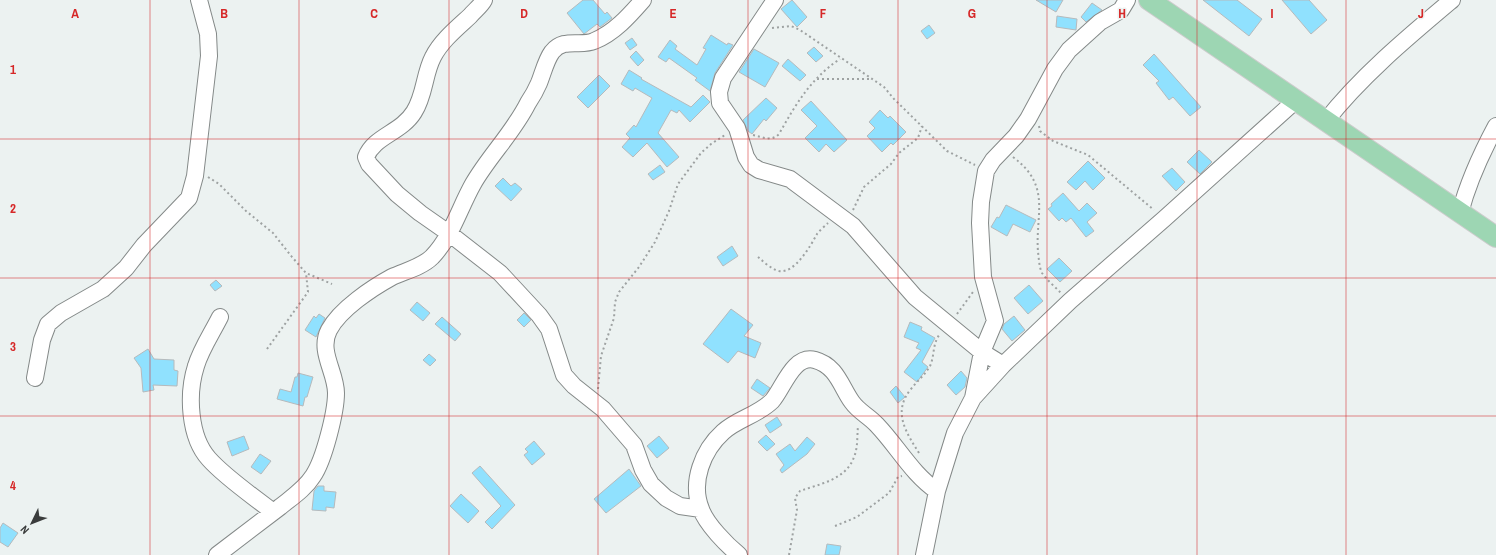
<svg xmlns="http://www.w3.org/2000/svg" width="1496" height="555" font-family="'Archivo Narrow',sans-serif">
  <style>
    .building { fill: #90e1fe; stroke: #b6babc }
    .lines { fill: none; stroke-linecap: round; stroke-linejoin: round }
    .minor-casing { stroke: #848988; stroke-width: 18 }
    .major-casing { stroke: #ccc; stroke-width: 22 }
    .path { stroke: #9ea2a2; stroke-width: 2; stroke-dasharray: 2 3; stroke-linecap: butt }
    .minor { stroke: #fff; stroke-width: 16 }
    .major { stroke: #9dd6b3; stroke-width: 20 }
    .grid { fill: none; stroke: #d62828; stroke-width: 1; stroke-opacity: 0.55 }
    .grid-label { font-size: 13px; text-anchor: middle; font-weight: bold; fill: #d62828; stroke: #ecf2f1; stroke-width: 3; stroke-linejoin: round; paint-order: stroke }
  </style>
  <rect width="100%" height="100%" fill="#ecf2f1"/>
  <path class="building" d="M583,0H593L605,14L607,12L612,18L600,27L597,24L584,34L567,13Z
    M792,0L807,17L797,27L781,9Z
    M1036,0H1063L1056,12Z
    M1203,0H1237L1262,19L1249,36Z
    M1282,0H1309L1327,20L1311,34Z
    M1092,3L1102,10L1086,22L1081,17Z
    M1057,16L1077,19L1076,30L1056,27Z
    M929,25L935,33L927,39L921,31Z
    M711,35L727,45L728,43L733,45L715,73L710,91L695,80L697,78L669,58L666,62L658,57L670,40L677,46L675,49L697,65L706,49L703,48Z
    M632,38L637,45L630,50L625,43Z
    M814,47L823,56L816,62L807,53Z
    M754,49L779,63L765,87L739,72Z
    M636,51L644,60L638,66L630,57Z
    M1154,54L1201,107L1190,116L1173,97L1169,100L1156,83L1159,81L1143,65Z
    M788,59L806,75L800,81L782,66Z
    M629,70L642,78L641,79L691,107L703,95L710,102L690,122L679,110L677,113L671,110L658,133L679,157L667,167L647,143L633,157L622,147L630,138L626,134L634,125L636,127L652,98L635,88L633,91L621,84Z
    M599,75L610,86L588,108L577,97Z
    M766,98L777,108L766,121L764,119L752,134L748,131L743,120Z
    M811,101L847,140L834,152L826,144L819,152L805,138L817,126L801,110Z
    M880,110L888,118L890,116L906,132L893,145L891,143L882,152L867,136L875,128L869,122Z
    M1199,150L1212,162L1200,174L1187,162Z
    M1088,161L1105,178L1093,190L1085,181L1076,190L1067,182Z
    M660,165L665,172L653,180L648,174Z
    M1172,168L1185,182L1176,191L1162,176Z
    M503,178L511,186L515,183L522,189L511,201L495,186Z
    M1063,193L1079,211L1087,203L1097,213L1087,222L1094,231L1086,237L1071,218L1066,222L1062,218L1059,221L1048,209L1052,206L1051,204Z
    M1006,205L1036,220L1030,232L1013,224L1007,236L991,227L997,217L999,218Z
    M732,246L738,256L723,266L717,257Z
    M1059,258L1072,271L1060,282L1047,269Z
    M216,280L222,286L215,291L210,285Z
    M1029,285L1043,301L1028,314L1014,298Z
    M417,302L430,313L423,321L410,310Z
    M731,309L753,325L744,336L761,343L755,358L738,351L728,363L703,344Z
    M524,313L531,320L524,327L517,320Z
    M319,314L325,318L316,337L305,330L314,316L316,318Z
    M1014,316L1025,330L1012,341L1002,329L1004,324Z
    M442,317L461,334L455,341L435,324Z
    M910,322L922,327L921,330L935,338L922,362L928,367L917,382L904,372L921,350L916,348L919,343L904,337Z
    M148,349L154,359L174,360V370L178,371L177,386L153,385L154,390L143,392L141,368L134,358Z
    M429,354L436,360L430,366L423,360Z
    M961,371L967,378L965,387L956,395L947,385Z
    M298,373L313,377L307,397H305L303,406L277,399L280,389L291,392L295,377H297Z
    M757,379L770,388L763,396L751,388Z
    M896,386L905,397L898,403L890,392Z
    M777,417L782,425L770,433L765,425Z
    M766,435L775,444L767,451L758,442Z
    M244,436L249,449L232,456L227,442Z
    M659,436L669,448L657,458L647,446Z
    M807,437L815,444L807,454L782,473L780,470L784,465L776,454L790,444L795,451Z
    M534,441L545,454L532,465L524,455L528,452L525,449Z
    M260,454L271,461L261,474L251,467Z
    M480,466L515,505L492,529L485,522L501,506L472,473Z
    M629,469L641,486L606,513L594,499Z
    M318,486H324V491L336,492L334,508L326,507V511L312,510L314,491Z
    M461,494L479,511L468,523L450,506Z
    M3,523L18,533L8,547L0,542V528Z
    M827,544L841,546L839,555H825Z"/>
  <g class="lines">
    <defs>
      <path id="minor" d="M484,0C481,6 474,11 470,16C457,28 441,41 433,57C424,74 425,95 414,112C401,133 374,136 366,157L369,164L397,194L420,213L450,234L500,273L539,315L549,329L564,375L574,386L603,409L634,445L643,470L651,484L666,498L680,506L701,509
        M775,0L723,78L719,92L720,103L737,128L746,157L751,165L759,170L790,179L853,226L915,297L982,352L1003,365
        M1325,122C1360,77 1408,37 1452,0
        M1460,213C1468,182 1481,154 1496,126
        M220,317C212,333 201,349 196,366C187,394 189,437 209,459C226,478 253,496 273,512
        M35,378L42,340L48,324L61,313L103,289L126,268L144,245L189,198L195,176L209,56L208,34L199,0
        M973,398L982,352L995,321L983,277L980,223L981,202L986,171L993,160L1016,136L1028,119L1055,69L1069,50L1100,22L1121,10L1127,0
        M217,555C238,539 259,523 280,507C291,498 305,489 313,476C324,460 336,412 336,393C336,372 318,351 329,330C340,309 372,288 392,277C405,271 422,267 432,257C452,236 459,209 473,184C489,156 513,133 528,103C532,97 536,90 539,83C543,73 546,60 552,52C564,37 580,47 594,41C614,33 629,16 643,0
        M739,555C727,545 706,524 701,509C690,482 703,450 723,432C737,419 758,415 772,401C783,389 793,354 815,360C837,366 841,387 852,402C859,412 869,416 877,425C898,447 912,474 937,491
        M924,555L937,491L955,433L973,398L1003,365L1070,301L1164,219L1295,101"/>
      <path id="major" d="M1149,0L1496,237"/>
    </defs>
    <use href="#minor" class="minor-casing"/>
    <use href="#major" class="major-casing"/>
    <path class="path" d="M772,28L791,26L800,30L884,87L894,99L947,151L975,165
      M817,79H872
      M1039,126L1040,131L1053,141L1088,155L1154,210
      M753,135C763,137 771,142 779,134C796,104 811,78 840,59
      M1013,157C1052,186 1035,214 1038,252C1039,259 1039,267 1042,273C1047,280 1055,287 1061,293
      M208,177L219,184L246,211L273,233L292,257L306,273L332,284
      M853,210L864,187L891,164L899,153L918,138L922,126
      M758,257C764,262 771,269 779,271C795,274 811,245 817,234C820,230 825,226 828,223
      M957,314L973,292
      M267,349L308,292L306,273
      M598,389L601,356L614,318L615,302L619,292L639,267L655,242L669,211L678,184L701,153L711,144L725,135
      M919,453C906,432 892,412 911,389C917,381 925,375 930,366C935,355 932,344 940,334
      M835,526L857,517L889,493L898,477L902,476
      M789,555L797,510L795,498L800,491C819,484 846,480 854,457C858,448 857,436 858,426"/>
    <use href="#minor" class="minor"/>
    <use href="#major" class="major"/>
  </g>
  <path class="grid" d="M150,0V555M299,0V555M449,0V555M598,0V555M748,0V555M898,0V555M1047,0V555M1197,0V555M1346,0V555M0,139H1496M0,278H1496M0,416H1496"/>
  <g class="grid-label">
    <text x="75" y="18">A</text>
    <text x="224" y="18">B</text>
    <text x="374" y="18">C</text>
    <text x="524" y="18">D</text>
    <text x="673" y="18">E</text>
    <text x="823" y="18">F</text>
    <text x="972" y="18">G</text>
    <text x="1122" y="18">H</text>
    <text x="1272" y="18">I</text>
    <text x="1421" y="18">J</text>
    <text x="13" y="74">1</text>
    <text x="13" y="213">2</text>
    <text x="13" y="351">3</text>
    <text x="13" y="490">4</text>
  </g>
  <g transform="translate(32 523) rotate(227)" stroke="#ecf2f1" stroke-width="3" paint-order="stroke">
  <path d="M0-3L7 15L0 10L-7 15Z" fill="#3a3c3c"/>
  <text y="-6" font-size="11" font-weight="bold" text-anchor="middle" fill="#3a3c3c">N</text>
  </g>
</svg>
